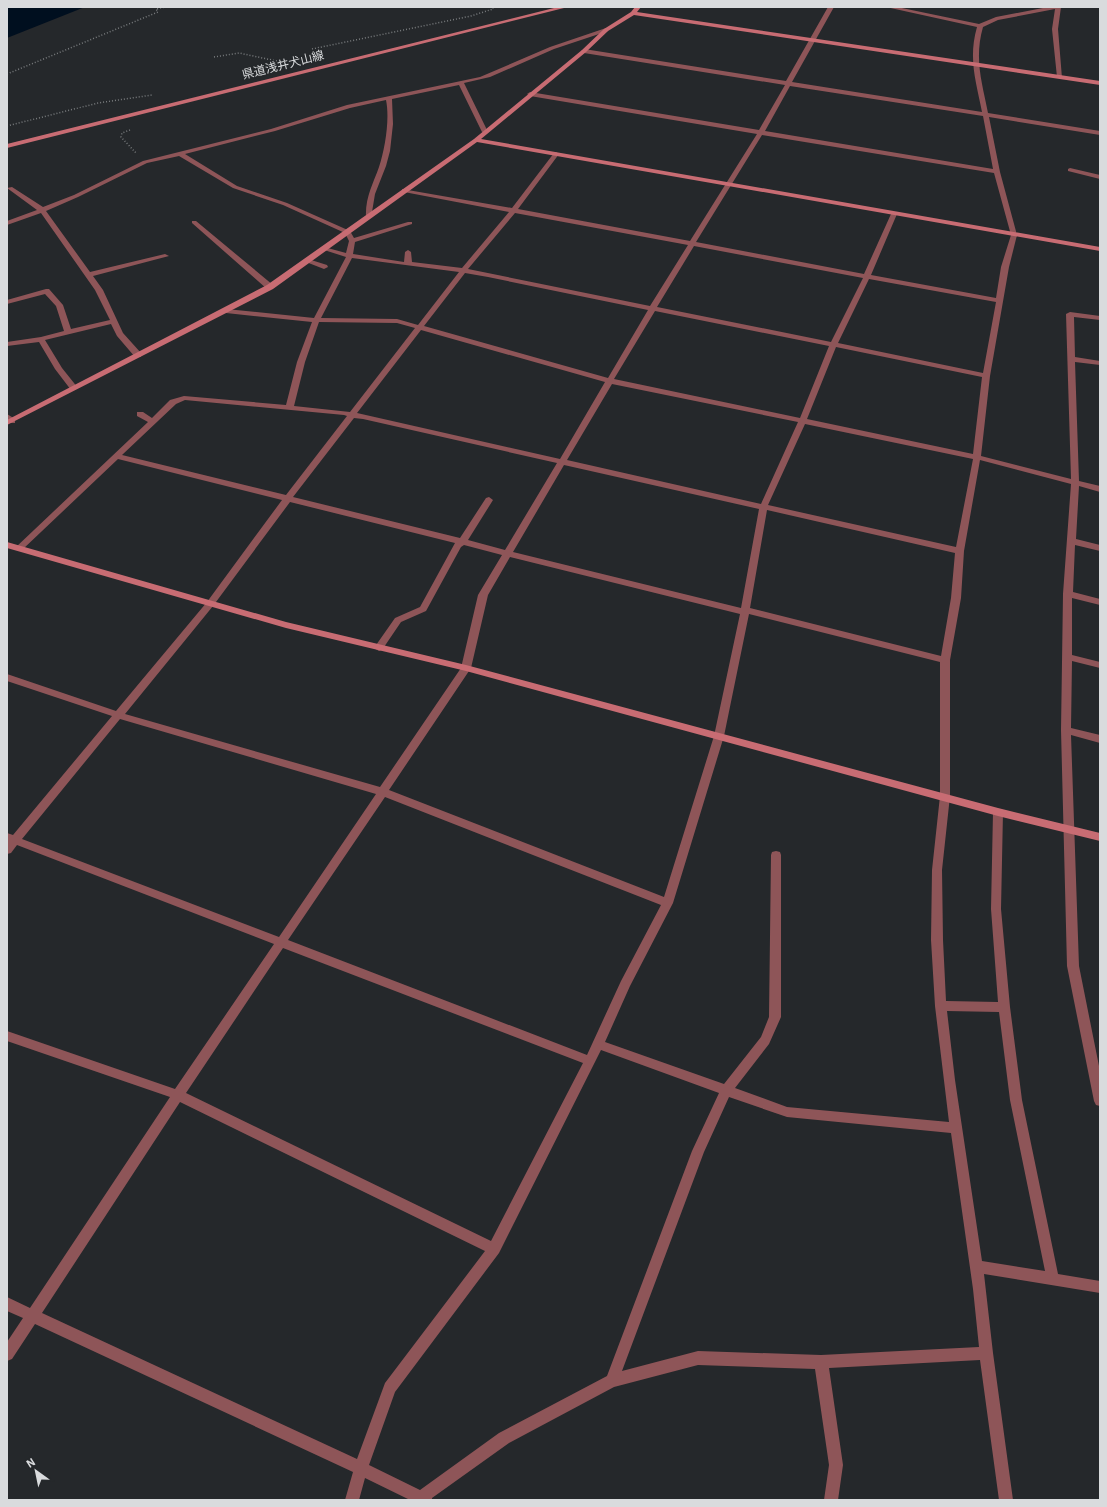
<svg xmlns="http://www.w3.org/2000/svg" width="1107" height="1507" font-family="'IBM Plex Sans','Noto Sans JP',sans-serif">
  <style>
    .water { fill: #000f1f }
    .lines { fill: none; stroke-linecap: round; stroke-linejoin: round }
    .path { stroke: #797c7e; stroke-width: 1.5; stroke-dasharray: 1 2; stroke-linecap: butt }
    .street { fill: #8e5558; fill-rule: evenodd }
    .secondary { fill: #c86c73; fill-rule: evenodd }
    .labels { text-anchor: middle; stroke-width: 3; stroke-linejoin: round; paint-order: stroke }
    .far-street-label { font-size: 12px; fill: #d9dbdd; stroke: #25282b }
  </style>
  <rect width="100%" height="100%" fill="#25282b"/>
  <path class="water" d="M7,7H85L7,38Z"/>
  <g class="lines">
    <path class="path" d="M312,49L471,16L493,9V7
      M214,57L239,53L286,63
      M7,74L158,12L156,9L165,7
      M7,126L98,103L152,95
      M130,130L122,133L121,137L136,153"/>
    <path class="street" d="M828,7H834L792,82L982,112C976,81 968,59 977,27L886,7H897L979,24L996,17L1048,7H1061L1058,29L1062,78L1057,77L1052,29L1055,9L998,20L983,27C974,59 982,82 988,113L1100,131V135L989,117L1000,172L1017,235L1009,267L990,376L981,456L1071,479L1066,314L1070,312L1100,316V320L1074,317L1075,357L1100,361V365L1075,362L1079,481L1100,486V492L1079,486L1076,539L1100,545V551L1075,545L1073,592L1100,599V605L1072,598V655L1100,662V668L1072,661L1071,728L1100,735V743L1071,735L1079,966L1100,1071V1106L1096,1105L1094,1101L1067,966L1061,730L1063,594L1071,484L980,460L964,551L961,598L950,660V796L942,870L943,940L946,1001L998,1002L991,909L993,812L994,809H1002L1003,812L1001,909L1010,1007L1022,1100L1058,1274L1100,1281V1293L984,1274L993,1353L1013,1500H999L980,1360L829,1368L843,1465L838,1500H824L829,1465L815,1369L698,1365L614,1387L509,1443L432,1498V1500H410L365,1478L359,1500H345L353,1472L35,1324L12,1359L7,1361V1342L23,1318L7,1311V1297L30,1308L170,1097L7,1041V1031L175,1089L274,944L17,845L11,853L7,854V833L13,835L112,716L7,681V674L116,711L207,602L282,500L118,459L22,550L19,551L15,548L148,422L137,416V412H143L152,418L170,400L184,396L286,405L297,362L312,322L226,313L222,311L226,309L314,318L346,257L321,249L324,247L346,253L349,241L345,233L283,205L233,188L179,156L147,163L78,197L46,211L90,272L165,254L169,256L93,276L103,290L123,333L141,353V357H135L117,336L111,324L45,340L62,368L78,388L74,390H71L55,369L39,342L7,346V342L41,337L64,331L56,306L45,294L7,304V300L46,289H49L63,305L71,329L110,320L95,290L41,213L7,225V221L37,210L7,188L12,187L43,207L74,195L143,161L271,129L347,105L480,77L550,47L606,28L608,29V31L554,49L490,77L464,83L488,132L487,133L482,132L459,85L392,99L393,124L390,151L386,166L375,194L371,218L366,217C365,198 373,184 379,167C385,149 390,119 386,100L350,108L275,131L185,154L237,186L287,203L350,231L354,238L408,222H412V224L355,242L353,254L404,262L405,252L408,250L411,252L412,262L462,268L509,212L404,192L402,191V189L512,208L554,153L556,152L559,154L518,209L690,241L757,134L530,96L527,94L530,92L759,130L785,85L584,53L581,51L584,49L786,81ZM790,86L983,116L993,169L765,131ZM762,135L994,173L1011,235L1001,267L996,298L871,275L897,214L894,212L891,214L864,274L696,242ZM515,213L688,245L650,306L468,269ZM694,246L863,278L831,342L657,307ZM352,258L459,272L418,325L397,319L321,318ZM465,273L488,277L648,310L608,378L424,326ZM869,279L996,302L983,373L838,343ZM655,311L829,346L800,418L614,379ZM319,322L397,323L415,328L350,412L294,406L305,362ZM421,330L605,382L560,459L357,413ZM836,347L982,377L973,454L807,419ZM612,384L798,422L761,504L567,460ZM185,400L344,415L347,416L286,495L122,455L176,404ZM354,418L363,419L557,463L505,550L468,540L493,500L489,497L486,498L460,538L293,497ZM805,424L973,459L956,547L768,505ZM564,465L759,509L741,608L513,552ZM290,502L455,543L420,607L395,618L374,648L379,651L382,650L401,622L426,611L461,547L464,545L502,555L478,595L461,668L380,787L125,714L213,606ZM767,510L955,553L951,598L941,656L750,608ZM510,557L740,614L714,736L664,897L389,790L471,668L488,595ZM749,614L940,662V796L932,870L931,940L935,1006L949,1122L787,1107L735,1088L769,1044L781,1017V855L780,852L776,851L772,852L771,855L769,1017L761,1037L724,1084L605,1042L630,986L673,903L724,736ZM120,719L376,794L279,937L22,839ZM385,797L661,905L621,981L587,1055L288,940ZM283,948L583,1063L491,1241L186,1093ZM947,1011L999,1012L1010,1100L1045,1271L982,1261L955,1080ZM601,1050L719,1093L692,1151L607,1376L499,1433L420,1490L369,1465L395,1392L499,1253ZM729,1097L787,1117L951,1133L973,1289L979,1347L821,1355L698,1351L622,1371L704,1152ZM180,1102L485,1251L385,1383L357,1459L42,1313Z
      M1070,168L1100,175V179L1068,171V169Z
      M192,221H196L273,285V289H267L192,223Z
      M308,259L327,265L328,267L324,269L306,262L304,261Z
      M7,414L15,419V423H9L7,421Z"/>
    <path class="secondary" d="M558,7H568L7,148V144Z
      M635,7H641L637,12L1100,81V85L634,15L608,31L586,52L481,139L1100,247V251L477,142L273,289L7,425V420L267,285L474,139L582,50L604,29L631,12Z
      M7,542L286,622L466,665L998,808L1100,833V841L998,816L466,671L286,628L7,548Z"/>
  </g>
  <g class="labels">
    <g class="far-street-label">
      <text transform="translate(283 65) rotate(-14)" y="4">県道浅井犬山線</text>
    </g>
  </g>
  <rect width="1107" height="1507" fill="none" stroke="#d9dbdd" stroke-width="16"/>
  <g transform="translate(36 1471) rotate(327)" stroke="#25282b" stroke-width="3" paint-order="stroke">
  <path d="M0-3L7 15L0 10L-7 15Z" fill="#d9dbdd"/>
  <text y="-6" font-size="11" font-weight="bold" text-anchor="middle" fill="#d9dbdd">N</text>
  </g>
</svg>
